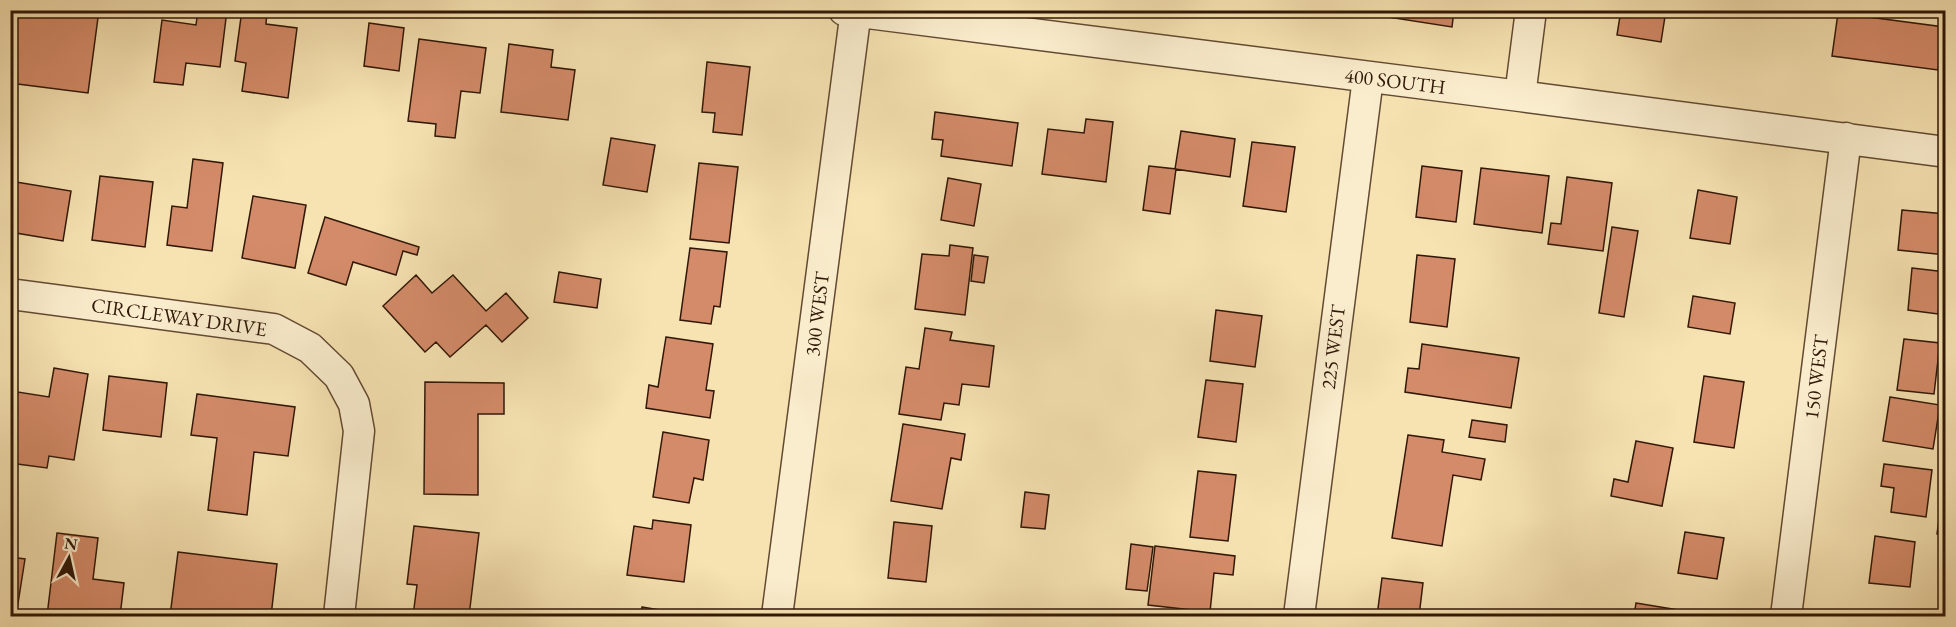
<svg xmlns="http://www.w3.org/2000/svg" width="1956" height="627" font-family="'EB Garamond',serif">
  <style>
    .building { fill: #d48b69; stroke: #301707; stroke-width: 1.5 }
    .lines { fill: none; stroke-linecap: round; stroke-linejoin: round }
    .minor-casing { stroke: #624a32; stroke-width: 33 }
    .minor { stroke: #faedcd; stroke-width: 30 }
    .labels { text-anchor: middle; stroke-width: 4.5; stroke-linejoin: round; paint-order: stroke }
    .street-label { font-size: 20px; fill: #301707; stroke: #faedcd }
  </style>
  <rect width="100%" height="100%" fill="#f7e3b2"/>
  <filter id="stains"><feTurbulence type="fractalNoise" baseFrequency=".00333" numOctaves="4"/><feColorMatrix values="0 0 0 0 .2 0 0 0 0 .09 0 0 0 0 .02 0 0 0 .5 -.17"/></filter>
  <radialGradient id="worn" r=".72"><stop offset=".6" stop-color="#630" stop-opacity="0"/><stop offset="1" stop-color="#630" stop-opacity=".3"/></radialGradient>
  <path class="building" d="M10,10H99L88,93L10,83Z
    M198,10H227L220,67L186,63L183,85L154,82L162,20L196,25Z
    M242,10H267L266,24L297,28L288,98L242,91L246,63L235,61Z
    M1343,10H1454L1452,27Z
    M1621,10H1666L1661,42L1617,35Z
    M1838,13L1944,27L1938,70L1832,56Z
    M369,23L404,28L399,71L364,66Z
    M419,39L486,48L480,93L461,91L455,138L435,136L436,124L408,121Z
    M509,44L553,50L551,67L575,70L568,120L501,112Z
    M707,62L750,67L742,135L713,132L715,113L702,112Z
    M935,112L1018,123L1012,166L941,156L943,140L932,139Z
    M1086,119L1113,122L1106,182L1042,174L1048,129L1084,133Z
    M1181,131L1235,139L1230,177L1175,169Z
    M611,138L655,145L647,192L603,185Z
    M1252,142L1295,147L1286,212L1243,206Z
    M193,159L223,163L212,251L167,245L172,206L187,208Z
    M699,163L738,167L729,243L690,239Z
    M1149,166L1176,169L1170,214L1143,210Z
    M1422,166L1462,171L1456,222L1416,217Z
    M1481,168L1549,176L1542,233L1474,224Z
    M100,176L153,182L145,247L92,240Z
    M1567,177L1612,183L1603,251L1548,244L1551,223L1561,224Z
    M948,178L981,184L974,226L941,220Z
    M10,181L71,191L63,241L10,232Z
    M1698,190L1737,197L1730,244L1690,238Z
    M253,196L306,205L295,268L242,258Z
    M1902,210L1946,214V255L1898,250Z
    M325,217L419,247L417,255L403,251L396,275L353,262L346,285L308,273Z
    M1612,227L1638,231L1624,317L1599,313Z
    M950,245L973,248L965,315L915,309L922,254L949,256Z
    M690,248L727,252L720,307L714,306L711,324L680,320Z
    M974,255L988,257L984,283L971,281Z
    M1417,255L1455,259L1447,327L1410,322Z
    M1912,268L1946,272V307H1939L1938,314L1908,310Z
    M559,272L601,279L597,308L554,302Z
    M416,275L432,293L453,275L486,311L506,293L528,318L502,342L486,325L450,357L436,342L425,352L383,306Z
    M1693,296L1735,303L1730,334L1688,327Z
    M1216,310L1262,316L1255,367L1210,361Z
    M925,328L952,332L950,340L994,346L989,387L962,384L959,405L944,403L941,420L899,414L906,367L919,369Z
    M666,337L713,344L706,390L714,391L710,418L646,408L649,385L658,387Z
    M1904,339L1940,343L1934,394L1897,390Z
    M1422,344L1519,358L1511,408L1405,392L1408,368L1419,369Z
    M54,368L88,374L74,460L49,456L47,468L10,463V439L18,392L49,397Z
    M109,376L167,383L161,437L103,430Z
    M1704,376L1744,382L1734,448L1694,442Z
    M1206,380L1243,384L1236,442L1198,437Z
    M425,382L504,383V414H478V495L424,494Z
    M197,394L295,407L288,456L254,452L247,515L208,510L217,438L191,435Z
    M1890,397L1940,405L1933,449L1883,441Z
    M1472,420L1507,425L1505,442L1469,437Z
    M903,424L965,434L961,460L951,458L942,509L891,501Z
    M663,432L709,440L703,480L694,478L689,503L653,497Z
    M1408,435L1444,440L1442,452L1485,459L1481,480L1453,475L1442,546L1392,538Z
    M1636,441L1673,448L1662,506L1611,496L1614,479L1628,482Z
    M1884,464L1932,470L1926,517L1891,512L1894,488L1881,486Z
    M1198,471L1236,475L1228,541L1190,537Z
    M1025,492L1049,495L1045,529L1021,527Z
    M1940,512L1946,513V536L1937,534Z
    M653,520L691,525L684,582L627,575L634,526L652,529Z
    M894,522L932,526L926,582L888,578Z
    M414,526L479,533L469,616H413L417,585L407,584Z
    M1685,532L1724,538L1717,579L1678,573Z
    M57,533L98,538L93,579L124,583L120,616H47Z
    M1875,536L1915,542L1910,587L1869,583Z
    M1131,544L1153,547L1147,591L1126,589Z
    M1155,546L1235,556L1233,575L1214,573L1210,612L1148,605Z
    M178,552L277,564L271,616H170Z
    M10,557L25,559L16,616H10Z
    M1382,578L1423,583L1419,616H1377Z
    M1636,603L1709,615L1708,616H1634Z
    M642,607L684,614L683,616H640Z
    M1866,610L1901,616H1865Z"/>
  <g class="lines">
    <defs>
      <path id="minor" d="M844,10L1520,96L1946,152
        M1520,96L1531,10
        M10,294L274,329L310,348L339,376L354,404L359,431L339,616
        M777,616L856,10
        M1299,616L1368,78
        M1786,616L1846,138"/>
    </defs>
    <use href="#minor" class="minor-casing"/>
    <use href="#minor" class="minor"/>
  </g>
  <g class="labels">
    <g class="street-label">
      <text transform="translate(1395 81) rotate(7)" y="7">400 SOUTH</text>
      <text transform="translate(817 314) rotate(-83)" y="7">300 WEST</text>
      <text transform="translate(179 317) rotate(8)" y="7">CIRCLEWAY DRIVE</text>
      <text transform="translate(1333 347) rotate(-83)" y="7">225 WEST</text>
      <text transform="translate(1816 377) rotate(-83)" y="7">150 WEST</text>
    </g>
  </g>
  <rect width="1956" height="627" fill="none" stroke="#f7e3b2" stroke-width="36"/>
  <rect x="12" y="12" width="1932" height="603" fill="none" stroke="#301707" stroke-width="3"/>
  <rect x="18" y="18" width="1920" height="591" fill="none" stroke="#301707" stroke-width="1.5"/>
  <g transform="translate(69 558) rotate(8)" stroke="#faedcd" stroke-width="4.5" paint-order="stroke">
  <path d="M0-4.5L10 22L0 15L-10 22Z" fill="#301707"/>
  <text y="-9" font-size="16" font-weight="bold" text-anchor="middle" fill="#301707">N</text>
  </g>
  <rect width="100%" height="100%" filter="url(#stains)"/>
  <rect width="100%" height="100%" fill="url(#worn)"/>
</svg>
